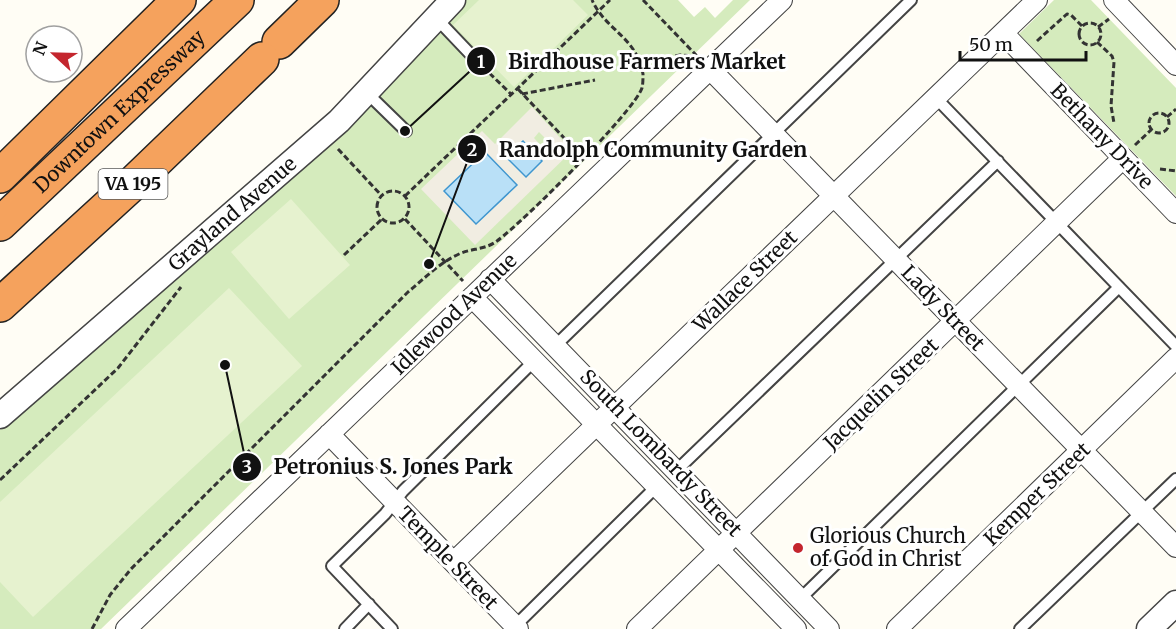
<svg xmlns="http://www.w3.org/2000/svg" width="1176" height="629" font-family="Merriweather,serif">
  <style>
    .green { fill: #d5ebbd }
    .pitch { fill: #e6f2cf }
    .plaza { fill: #f1ede2; fill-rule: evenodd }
    .water { fill: #b9e0f7; stroke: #3f96cf; stroke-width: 1.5 }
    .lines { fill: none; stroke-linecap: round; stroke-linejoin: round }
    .service-casing { stroke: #444; stroke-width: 14 }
    .minor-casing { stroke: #444; stroke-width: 22 }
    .tertiary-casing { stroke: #444; stroke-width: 27 }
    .motorway-casing { stroke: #222; stroke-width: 36 }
    .path { stroke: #333; stroke-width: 3; stroke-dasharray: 6 3; stroke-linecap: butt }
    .service { stroke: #fff; stroke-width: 10 }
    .minor { stroke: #fff; stroke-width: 20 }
    .tertiary { stroke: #fff; stroke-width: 24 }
    .motorway { stroke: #f5a25d; stroke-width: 33 }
    .poi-dot { fill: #c4262e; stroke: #fff; stroke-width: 2 }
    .labels { text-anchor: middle; stroke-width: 6; stroke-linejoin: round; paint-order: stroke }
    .shield { fill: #fff; stroke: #585858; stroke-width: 1.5 }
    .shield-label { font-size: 18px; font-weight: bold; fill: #111 }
    .street-label { font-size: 20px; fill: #111; stroke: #fff }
    .poi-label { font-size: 20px; fill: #111; stroke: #fff; text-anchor: start }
    .leader { fill: none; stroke: #111; stroke-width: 2 }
    .callout-dot { fill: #111; stroke: #fff; stroke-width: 2 }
    .mark-label { font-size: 18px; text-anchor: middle; font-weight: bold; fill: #fff }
    .callout-label { font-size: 21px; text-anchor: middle; font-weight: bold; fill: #111; stroke: #fff; stroke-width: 6; stroke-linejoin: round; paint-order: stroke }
  </style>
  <rect width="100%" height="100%" fill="#fffdf5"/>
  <path class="green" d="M466,0H678L694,17L705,7L715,18L733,0H750L101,629H0V430L295,174Z
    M1054,0H1091L1176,88V196L1019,34Z"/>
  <path class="pitch" d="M479,0H573L588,15L514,87L453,25Z
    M291,199L350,265L289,319L231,252Z
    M229,288L302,366L33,617L0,582V502Z"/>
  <path class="plaza" d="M532,107L572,151L475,245L421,189L482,131L495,144ZM539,132L551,144L545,150L534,138Z"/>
  <path class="water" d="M523,141L542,161L526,177L506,157Z
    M485,152L517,185L476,224L444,191Z"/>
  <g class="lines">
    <defs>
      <path id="service" d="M436,18L475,59
        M366,92L406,131
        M936,98L1176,346
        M556,345L911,0
        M677,470L998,161
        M800,599L1119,287
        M515,626L657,486
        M345,629L369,604
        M392,629L332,566L385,514L403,491L535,360
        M1020,629L1176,479"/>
      <path id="minor" d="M1114,0L1176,65
        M1003,33L1176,213
        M710,69L1176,547
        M490,279L829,629
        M472,297L796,629
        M329,434L518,629
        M454,562L1037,0
        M126,629L782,0
        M637,629L1123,158
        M897,629L1176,358"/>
      <g id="tertiary">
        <path id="s1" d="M0,416L339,121L453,0"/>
        <path d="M1149,629L1176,603"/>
      </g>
      <g id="motorway">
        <path d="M279,42L322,0"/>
        <path d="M0,176L179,0"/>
        <path id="s2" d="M0,224L237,0"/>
        <path d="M0,305L129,187L262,59"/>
      </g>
    </defs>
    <use href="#service" class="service-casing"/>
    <use href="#minor" class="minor-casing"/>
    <use href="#tertiary" class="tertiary-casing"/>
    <use href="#motorway" class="motorway-casing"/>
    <path class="path" d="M643,0L697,56
      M1079 34a11 11 0 1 1 22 0a11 11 0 1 1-22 0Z
      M1098,27L1109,19
      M1037,41L1067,14L1071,15L1082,26
      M1097,42L1112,56L1114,62L1111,106L1114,123
      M640,63L680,55L695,56
      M483,67L512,95
      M518,89L583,158
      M522,94L595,80
      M1149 123a10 10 0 1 1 20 0a10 10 0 1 1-20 0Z
      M1167,117L1176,109
      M1135,145L1151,130
      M338,149L382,196
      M1160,169L1176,171
      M377 207a16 16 0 1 1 32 0a16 16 0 1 1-32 0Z
      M405,196L610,0
      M405,219L463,281
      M344,255L382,219
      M0,480L118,368L181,287
      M92,629L110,595L131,569L408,292C424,279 439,263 459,254C472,248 485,250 497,241C523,222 633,113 642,88C643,84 643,78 643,74C636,36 606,31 592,0"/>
    <use href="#service" class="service"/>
    <use href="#minor" class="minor"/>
    <use href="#tertiary" class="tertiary"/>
    <use href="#motorway" class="motorway"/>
  </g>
  <circle class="poi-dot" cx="798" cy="548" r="6"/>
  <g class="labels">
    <rect class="shield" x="98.5" y="169" width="69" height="30" rx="4.5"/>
    <g class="shield-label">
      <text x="133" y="190">VA 195</text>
    </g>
    <g class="street-label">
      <text dy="7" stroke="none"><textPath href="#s2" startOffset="164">Downtown Expressway</textPath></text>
      <text transform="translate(1102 136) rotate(46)" y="7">Bethany Drive</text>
      <text dy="7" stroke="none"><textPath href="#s1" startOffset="308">Grayland Avenue</textPath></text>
      <text transform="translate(745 281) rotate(-44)" y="7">Wallace Street</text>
      <text transform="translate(943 308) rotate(46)" y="7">Lady Street</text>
      <text transform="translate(454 314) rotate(-44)" y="7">Idlewood Avenue</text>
      <text transform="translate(881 394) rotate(-44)" y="7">Jacquelin Street</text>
      <text transform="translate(661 453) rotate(46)" y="7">South Lombardy Street</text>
      <text transform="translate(1037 494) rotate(-44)" y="7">Kemper Street</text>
      <text transform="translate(448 558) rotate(46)" y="7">Temple Street</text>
    </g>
    <g class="poi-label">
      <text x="810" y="543">Glorious Church<tspan x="810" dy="23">of God in Christ</tspan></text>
    </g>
  </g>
  <path class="leader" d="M405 131L481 61M429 264L472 149M225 365L247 467"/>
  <g class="callout-dot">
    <circle cx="405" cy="131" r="6"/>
    <circle cx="429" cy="264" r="6"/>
    <circle cx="225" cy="365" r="6"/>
    <circle cx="481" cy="61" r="15"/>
    <circle cx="472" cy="149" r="15"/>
    <circle cx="247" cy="467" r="15"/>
  </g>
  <g class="mark-label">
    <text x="481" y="68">1</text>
    <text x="472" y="156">2</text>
    <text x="247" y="473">3</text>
  </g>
  <g class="callout-label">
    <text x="647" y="69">Birdhouse Farmers Market</text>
    <text x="653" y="157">Randolph Community Garden</text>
    <text x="393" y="474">Petronius S. Jones Park</text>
  </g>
  <g transform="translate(54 54) rotate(292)"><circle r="28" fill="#ffffff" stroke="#a0a0a0" stroke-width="1.5"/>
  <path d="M0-4.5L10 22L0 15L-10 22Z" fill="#c4262e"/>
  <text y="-9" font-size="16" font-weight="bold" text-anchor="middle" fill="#111111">N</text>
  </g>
  <path d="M960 51v9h126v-9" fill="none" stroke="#111111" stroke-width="3"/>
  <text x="969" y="51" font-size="18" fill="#111111" stroke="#ffffff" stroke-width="4.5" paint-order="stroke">50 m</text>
</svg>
